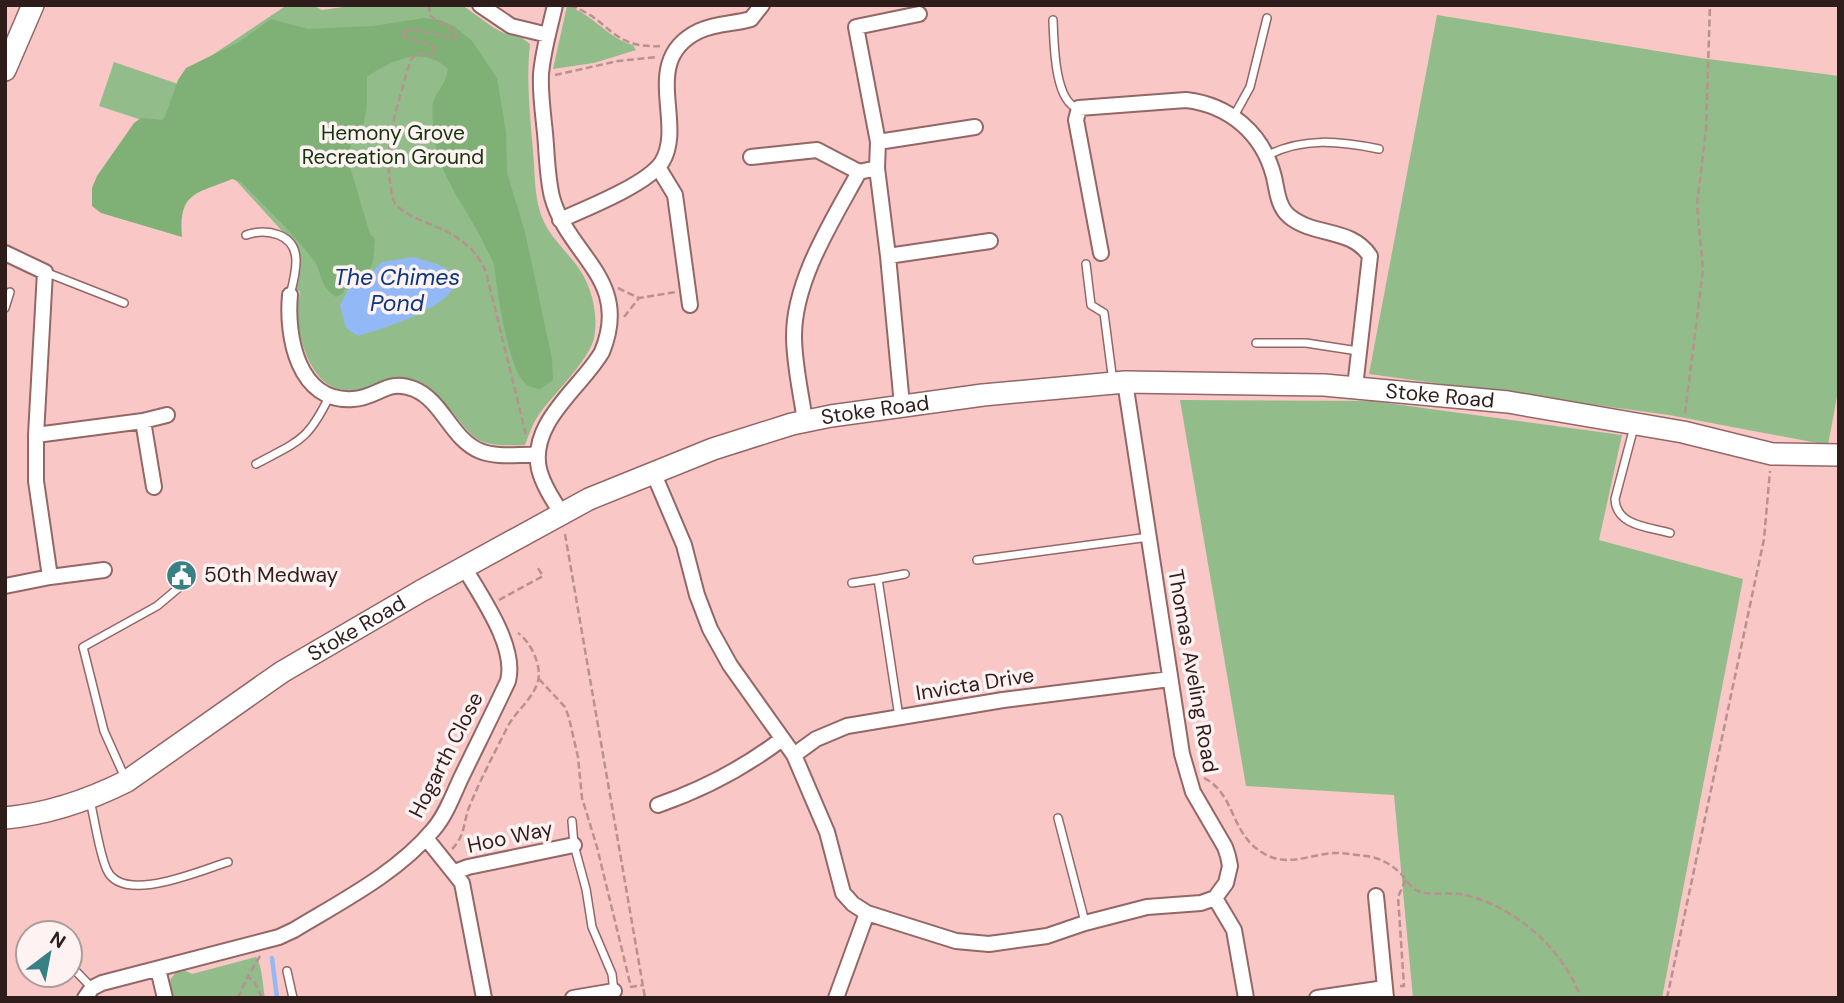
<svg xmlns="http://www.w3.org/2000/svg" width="1844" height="1003" font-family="'DM Sans',sans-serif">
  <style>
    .green { fill: #93bc8b }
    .forest { fill: #7fb075 }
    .water { fill: #93b8f7 }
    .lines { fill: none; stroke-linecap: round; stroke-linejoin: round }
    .stream { stroke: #93b8f7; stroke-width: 4.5 }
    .lane-casing { stroke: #936766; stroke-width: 10 }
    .street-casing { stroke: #936766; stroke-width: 18 }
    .secondary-casing { stroke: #936766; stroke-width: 24 }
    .path { stroke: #b99190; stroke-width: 2.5; stroke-dasharray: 7 3.5; stroke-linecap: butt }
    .lane { stroke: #fff; stroke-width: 7 }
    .street { stroke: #fff; stroke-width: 14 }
    .secondary { stroke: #fff; stroke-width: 21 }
    .labels { text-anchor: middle; stroke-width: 7; stroke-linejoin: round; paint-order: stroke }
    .park-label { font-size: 21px; fill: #13350c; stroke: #fef3f2 }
    .street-label { font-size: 21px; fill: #2f1d1c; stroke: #fef3f2 }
    .poi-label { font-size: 21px; fill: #2f1d1c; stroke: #fef3f2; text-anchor: start }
    .water-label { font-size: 23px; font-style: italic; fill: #0c367d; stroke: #fef3f2 }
  </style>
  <rect width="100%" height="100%" fill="#f9c7c5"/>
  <path class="green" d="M287,5H312L322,10L357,5H462L494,28L506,34L522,38L530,44C526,81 530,115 533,151C535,172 534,194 541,215C548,234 562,247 575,263C591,283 599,313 594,338C589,361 552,395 538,416C532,425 529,435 525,445C472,447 477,440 445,404C438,396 431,388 421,384C387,369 371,394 343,390C312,386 300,343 297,317C296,309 299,299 300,291L295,290C300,272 303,260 293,243L231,175L163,127L99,106L114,62L181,85L184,74Z
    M567,6C592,13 607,38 633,45L636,50L594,63L553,69Z
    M1437,15L1700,58L1839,76V386L1828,445L1669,415L1369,374Z
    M1180,400L1372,401L1622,435L1599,540L1743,579L1662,998H1413L1394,795L1246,786Z
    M256,957C262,964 263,987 265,998H172L170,980L176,972L186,971L192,974Z"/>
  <path class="forest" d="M424,18L440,20L454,26L472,41L497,78L506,132L507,173L525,232L552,359L553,380L540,389C532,388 527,386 522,380C509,364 497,293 495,271C495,263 489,254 485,246C470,213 443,182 436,146C434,137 431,110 433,103C437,90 446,85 448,69C423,45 391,60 367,77V104L364,123L351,145L348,160L370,234L375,239L373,262L369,270L350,280L342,294L336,297C317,284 324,273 312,258C291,231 265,207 241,182L232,179C197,194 178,191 182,237L101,213L92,206V188L97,176L134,123L141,118L162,120L165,117L178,80L186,68L239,42L271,19L308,29L373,26Z"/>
  <path class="water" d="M414,257C424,261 442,264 449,271C478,301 375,331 358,336L346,328L340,305L350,286L374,270L382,262Z"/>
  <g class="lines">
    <path class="stream" d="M272,958L277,998"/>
    <defs>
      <path id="lane" d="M1053,20C1054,41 1054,102 1078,108
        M1234,116L1250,87L1267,18
        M1266,156C1303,137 1339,141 1379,149
        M246,235C266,228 296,233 296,261C296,272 293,284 290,295
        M1086,264L1091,305L1104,313L1113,382
        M45,272L124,303
        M5,308L10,292
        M1256,343H1306L1358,351
        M1634,427L1615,499C1616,526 1649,527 1670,533
        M256,464C299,441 308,441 330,395
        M977,560L1149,537
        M852,583L878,579
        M899,717L878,579L905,574
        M126,780L104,731L83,647L157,606L188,580
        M90,801C95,820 99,853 107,870C123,905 201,870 228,862
        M1058,818L1085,922
        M572,821L574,845L586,889L592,927L612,974L614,992
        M70,962L71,966L92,988
        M287,971L293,998"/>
      <path id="street" d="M480,5L511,26L548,35
        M555,5C550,28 543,50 541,74C540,93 543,113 545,133C547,154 547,176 552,197C568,256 632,279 602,352C581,388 529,422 539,469C543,485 553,500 562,514
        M919,14L856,27L878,142L877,168L888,256L990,241
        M878,142L975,127
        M751,157L817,150L859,172
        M658,167L675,195L690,305
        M560,220C585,209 648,184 662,162C686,123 639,60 699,31C716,23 734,24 751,19L762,5
        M5,253L45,272L36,435V481L50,577L5,586
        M1101,253L1076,120L1079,108L1186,100C1229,105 1263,133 1274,177C1277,190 1278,207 1289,216C1314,237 1351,227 1370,256L1355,387
        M888,256L902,405
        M290,295C286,336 298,403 353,399C378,398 387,378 414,389C443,401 451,439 480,451C498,458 519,454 538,455
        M143,421L154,487
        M805,421C801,393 794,364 794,336C794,280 833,220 859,172L877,168
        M36,435L143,421L167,415
        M653,472L684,545L697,595L710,629L730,665L794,755L827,832L843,893L853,904L867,913L956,941L989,944L1047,936L1085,923L1147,907L1201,903L1215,898L1226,883L1230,866L1228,856L1225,847L1193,792L1182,754L1125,382
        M50,577L104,570
        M794,755L816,739L847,726L1003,700L1170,679
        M658,805C704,789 744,768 782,739
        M426,838L462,883L484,998
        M455,872L468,867L574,845
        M1376,896L1386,998
        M1215,898L1234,930L1246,998
        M158,969L165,998
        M85,998L92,988L102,983L279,937L294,930C342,901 397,873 433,830C446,815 453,795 461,778C477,745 493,713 508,681C517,646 481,597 464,567
        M573,998L614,991
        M836,998L867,913
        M1317,998L1385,988"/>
      <g id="secondary">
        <path d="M5,70L33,5"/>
        <path id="s1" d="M5,818C48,814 89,800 127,781L282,672L421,591L589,499L713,449L792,424L831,416L983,395L1125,382L1324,385L1508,402L1683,432L1772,454L1839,455"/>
      </g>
    </defs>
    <use href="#lane" class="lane-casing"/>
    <use href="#street" class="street-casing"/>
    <use href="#secondary" class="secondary-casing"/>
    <path class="path" d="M429,5L430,16L447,25L457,35L454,38L410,29L401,34C409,40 424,41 434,47L436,52L430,55L417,53L410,61C399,103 382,143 391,187C391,191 392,199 395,203C401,214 433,225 446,231C464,241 478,252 486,272L526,435
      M570,6C609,17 610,49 660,46
      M555,75L618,61L658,57
      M618,288L639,298L676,292
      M624,317L639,298
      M1685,413L1703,270L1697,204L1706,130L1710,5
      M565,534L645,998
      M499,600L543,576L536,565
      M539,679L565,707L569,718L578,757L582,798L597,847L631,987
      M1204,778C1238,795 1229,840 1271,857C1291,865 1314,854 1334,853C1345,853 1356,855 1366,856C1381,858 1393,865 1403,876C1407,881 1411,888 1418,891C1430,896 1447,892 1460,894C1514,905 1562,947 1581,998
      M452,849C466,835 463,821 470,805C481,778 495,752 508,726C516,711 533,699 538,681C542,666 531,642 518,633
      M260,956L248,976L255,983L262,998
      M1400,986H1404L1398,897L1406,879
      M630,987L644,985
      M238,998L248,976
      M1667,998L1764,539L1770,471"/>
    <use href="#lane" class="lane"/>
    <use href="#street" class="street"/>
    <use href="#secondary" class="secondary"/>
  </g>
  <defs>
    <symbol id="civic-disc" viewBox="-11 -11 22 22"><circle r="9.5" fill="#378084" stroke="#fef3f2"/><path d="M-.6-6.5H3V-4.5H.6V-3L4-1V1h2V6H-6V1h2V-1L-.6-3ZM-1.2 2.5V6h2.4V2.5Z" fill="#fff"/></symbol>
  </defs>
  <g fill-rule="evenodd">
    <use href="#civic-disc" x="164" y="558" width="35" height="35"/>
  </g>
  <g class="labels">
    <g class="park-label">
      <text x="393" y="140">Hemony Grove<tspan x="393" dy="24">Recreation Ground</tspan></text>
    </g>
    <g class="street-label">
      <text dy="7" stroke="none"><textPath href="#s1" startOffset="1538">Stoke Road</textPath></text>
      <text dy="7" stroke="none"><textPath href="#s1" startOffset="971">Stoke Road</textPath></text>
      <text dy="7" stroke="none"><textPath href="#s1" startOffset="404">Stoke Road</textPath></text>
      <text transform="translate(1193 671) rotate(80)" y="7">Thomas Aveling Road</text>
      <text transform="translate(975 684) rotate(-9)" y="7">Invicta Drive</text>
      <text transform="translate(446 755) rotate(-63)" y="7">Hogarth Close</text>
      <text transform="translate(510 837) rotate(-12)" y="7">Hoo Way</text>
    </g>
    <g class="poi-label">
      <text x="204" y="582">50th Medway</text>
    </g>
    <g class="water-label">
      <text x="397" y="285">The Chimes<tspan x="397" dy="26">Pond</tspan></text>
    </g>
  </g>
  <rect width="1844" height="1003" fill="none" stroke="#2f1d1c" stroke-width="14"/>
  <g transform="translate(49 954) rotate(32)"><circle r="33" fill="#fef3f2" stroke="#ab9d9c" stroke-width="2"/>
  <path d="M0-5L12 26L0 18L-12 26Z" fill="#378084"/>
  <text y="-10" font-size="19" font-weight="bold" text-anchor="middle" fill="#2f1d1c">N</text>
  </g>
</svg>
